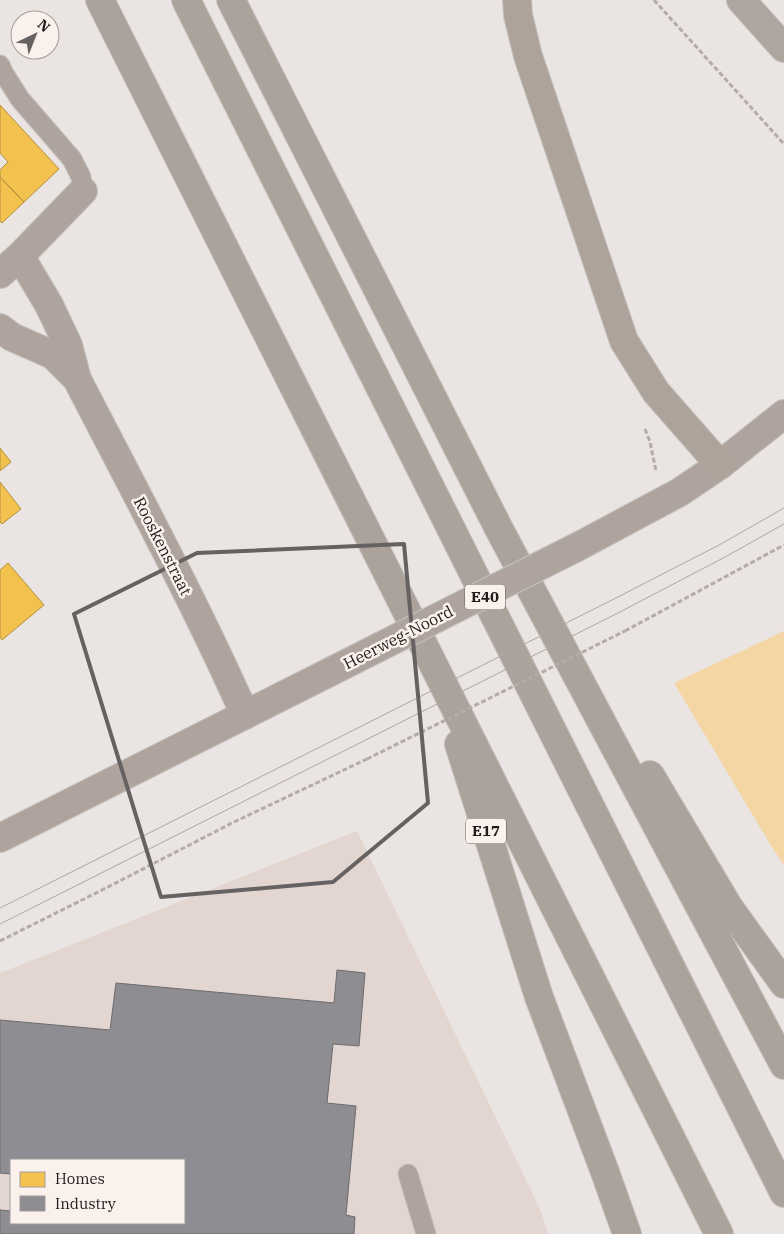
<svg xmlns="http://www.w3.org/2000/svg" width="784" height="1234" font-family="'IBM Plex Serif',serif">
  <style>
    .built { fill: #e3d6d1; fill-rule: evenodd }
    .green { fill: #f3d6a4 }
    .homes { fill: #f2c14e; stroke: #b3903f }
    .industry { fill: #8d8d92; stroke: #6c6b6e }
    .lines { fill: none; stroke-linecap: round; stroke-linejoin: round }
    .service-casing { stroke: #c5c1bf; stroke-width: 21 }
    .minor-casing { stroke: #c5c1bf; stroke-width: 30 }
    .tertiary-casing { stroke: #c5c1bf; stroke-width: 30 }
    .secondary-casing { stroke: #c5c1bf; stroke-width: 30 }
    .trunk-casing { stroke: #c5c1bf; stroke-width: 30 }
    .motorway-casing { stroke: #c5c1bf; stroke-width: 30 }
    .path { stroke: #b3aca7; stroke-width: 3; stroke-dasharray: 5 2.5; stroke-linecap: butt }
    .service { stroke: #aea49d; stroke-width: 19 }
    .minor { stroke: #aea49d; stroke-width: 28 }
    .tertiary { stroke: #aea49d; stroke-width: 28 }
    .secondary { stroke: #aea39b; stroke-width: 28 }
    .trunk { stroke: #aea59e; stroke-width: 28 }
    .motorway { stroke: #aba29b; stroke-width: 28 }
    .tram { stroke: #aea7a2; stroke-width: 1 }
    .tertiary-bridge-casing { stroke: #c5c1bf; stroke-width: 30; stroke-linecap: butt }
    .path-bridge { stroke: #b3aca7; stroke-width: 3; stroke-dasharray: 5 2.5; stroke-linecap: butt }
    .tertiary-bridge { stroke: #aea49d; stroke-width: 28 }
    .marked { fill: none; stroke: #666261; stroke-width: 4; stroke-linejoin: round }
    .labels { text-anchor: middle; stroke-width: 5; stroke-linejoin: round; paint-order: stroke }
    .shield { fill: #faf0ec; stroke: #615c5a; stroke-width: 1 }
    .shield-label { font-size: 15px; font-weight: bold; fill: #1f1c1b }
    .street-label { font-size: 16px; fill: #1f1c1b; stroke: #faf0ec }
  </style>
  <rect width="100%" height="100%" fill="#eae4e2"/>
  <path class="built" d="M357,831L541,1211L548,1234H0V973ZM11,1160H184V1223H11Z"/>
  <path class="green" d="M784,631V865L770,844L674,683Z"/>
  <path class="homes" d="M0,105L59,169L24,202L0,177V170L8,162L0,153Z
    M0,177L24,202L2,223L0,221Z
    M0,448L11,462L0,471Z
    M0,482L21,509L2,524L0,522Z
    M8,563L44,605L2,640L0,637V570Z"/>
  <path class="industry" d="M337,970L365,973L359,1046L333,1044L327,1103L356,1106L346,1215L355,1217L354,1234H0V1210L11,1211V1223H184V1160H11V1174L0,1173V1020L110,1030L116,983L334,1003Z"/>
  <g class="lines">
    <defs>
      <path id="service" d="M0,65L3,72L20,99L72,159L81,177L83,191
        M408,1174L426,1234"/>
      <path id="minor" d="M20,256L49,305L68,345L77,379C134,490 194,600 245,715
        M0,274L20,256L83,191
        M0,328L12,337L53,355L77,379"/>
      <path id="tertiary" d="M581,545L680,492L720,465L784,414
        M0,838L324,675"/>
      <path id="secondary" d="M517,0L518,15L528,56L624,341L656,392L720,465"/>
      <path id="trunk" d="M741,0L784,48"/>
      <path id="motorway" d="M100,0L719,1234
        M186,0L784,1193
        M231,0L498,527L784,1065
        M459,744L539,997L605,1172L627,1234
        M650,775L728,906L784,984"/>
    </defs>
    <use href="#service" class="service-casing"/>
    <use href="#minor" class="minor-casing"/>
    <use href="#tertiary" class="tertiary-casing"/>
    <use href="#secondary" class="secondary-casing"/>
    <use href="#trunk" class="trunk-casing"/>
    <use href="#motorway" class="motorway-casing"/>
    <path class="path" d="M654,0L784,144
      M645,429L650,442L656,471
      M625,631L784,545
      M0,941L106,888L234,822L367,759"/>
    <use href="#service" class="service"/>
    <use href="#minor" class="minor"/>
    <use href="#tertiary" class="tertiary"/>
    <use href="#secondary" class="secondary"/>
    <use href="#trunk" class="trunk"/>
    <use href="#motorway" class="motorway"/>
    <path class="tram" d="M0,908L610,601L721,544L784,508
      M0,924L616,614L727,556L784,524"/>
    <defs>
      <path id="tertiary-bridge" d="M324,675L581,545"/>
    </defs>
    <use href="#tertiary-bridge" class="tertiary-bridge-casing"/>
    <path class="path-bridge" d="M367,759L625,631"/>
    <use href="#tertiary-bridge" class="tertiary-bridge"/>
  </g>
  <path class="marked" d="M404,544L428,803L333,882L161,897L74,614L197,553Z"/>
  <g class="labels">
    <g class="shield">
      <rect x="465" y="584.5" width="40" height="25" rx="4"/>
      <rect x="466" y="818.5" width="40" height="25" rx="4"/>
    </g>
    <g class="shield-label">
      <text x="485" y="602">E40</text>
      <text x="486" y="836">E17</text>
    </g>
    <g class="street-label">
      <text transform="translate(163 546) rotate(63)" y="6">Rooskenstraat</text>
      <text transform="translate(398 637) rotate(-27)" y="6">Heerweg-Noord</text>
    </g>
  </g>
  <rect x="10" y="1159" width="175" height="65" fill="#faf0ec" stroke="#a29b98"/>
  <rect x="20" y="1172" width="25" height="15" fill="#f2c14e" stroke="#a29b98"/>
  <text x="55" y="1184" font-size="15" fill="#1f1c1b">Homes</text>
  <rect x="20" y="1196" width="25" height="15" fill="#8d8d92" stroke="#a29b98"/>
  <text x="55" y="1209" font-size="15" fill="#1f1c1b">Industry</text>
  <g transform="translate(35 35) rotate(43)"><circle r="24" fill="#faf0ec" stroke="#a29b98"/>
  <path d="M0-4L9 19L0 12L-9 19Z" fill="#666261"/>
  <text y="-8" font-size="14" font-weight="bold" text-anchor="middle" fill="#1f1c1b">N</text>
  </g>
</svg>
